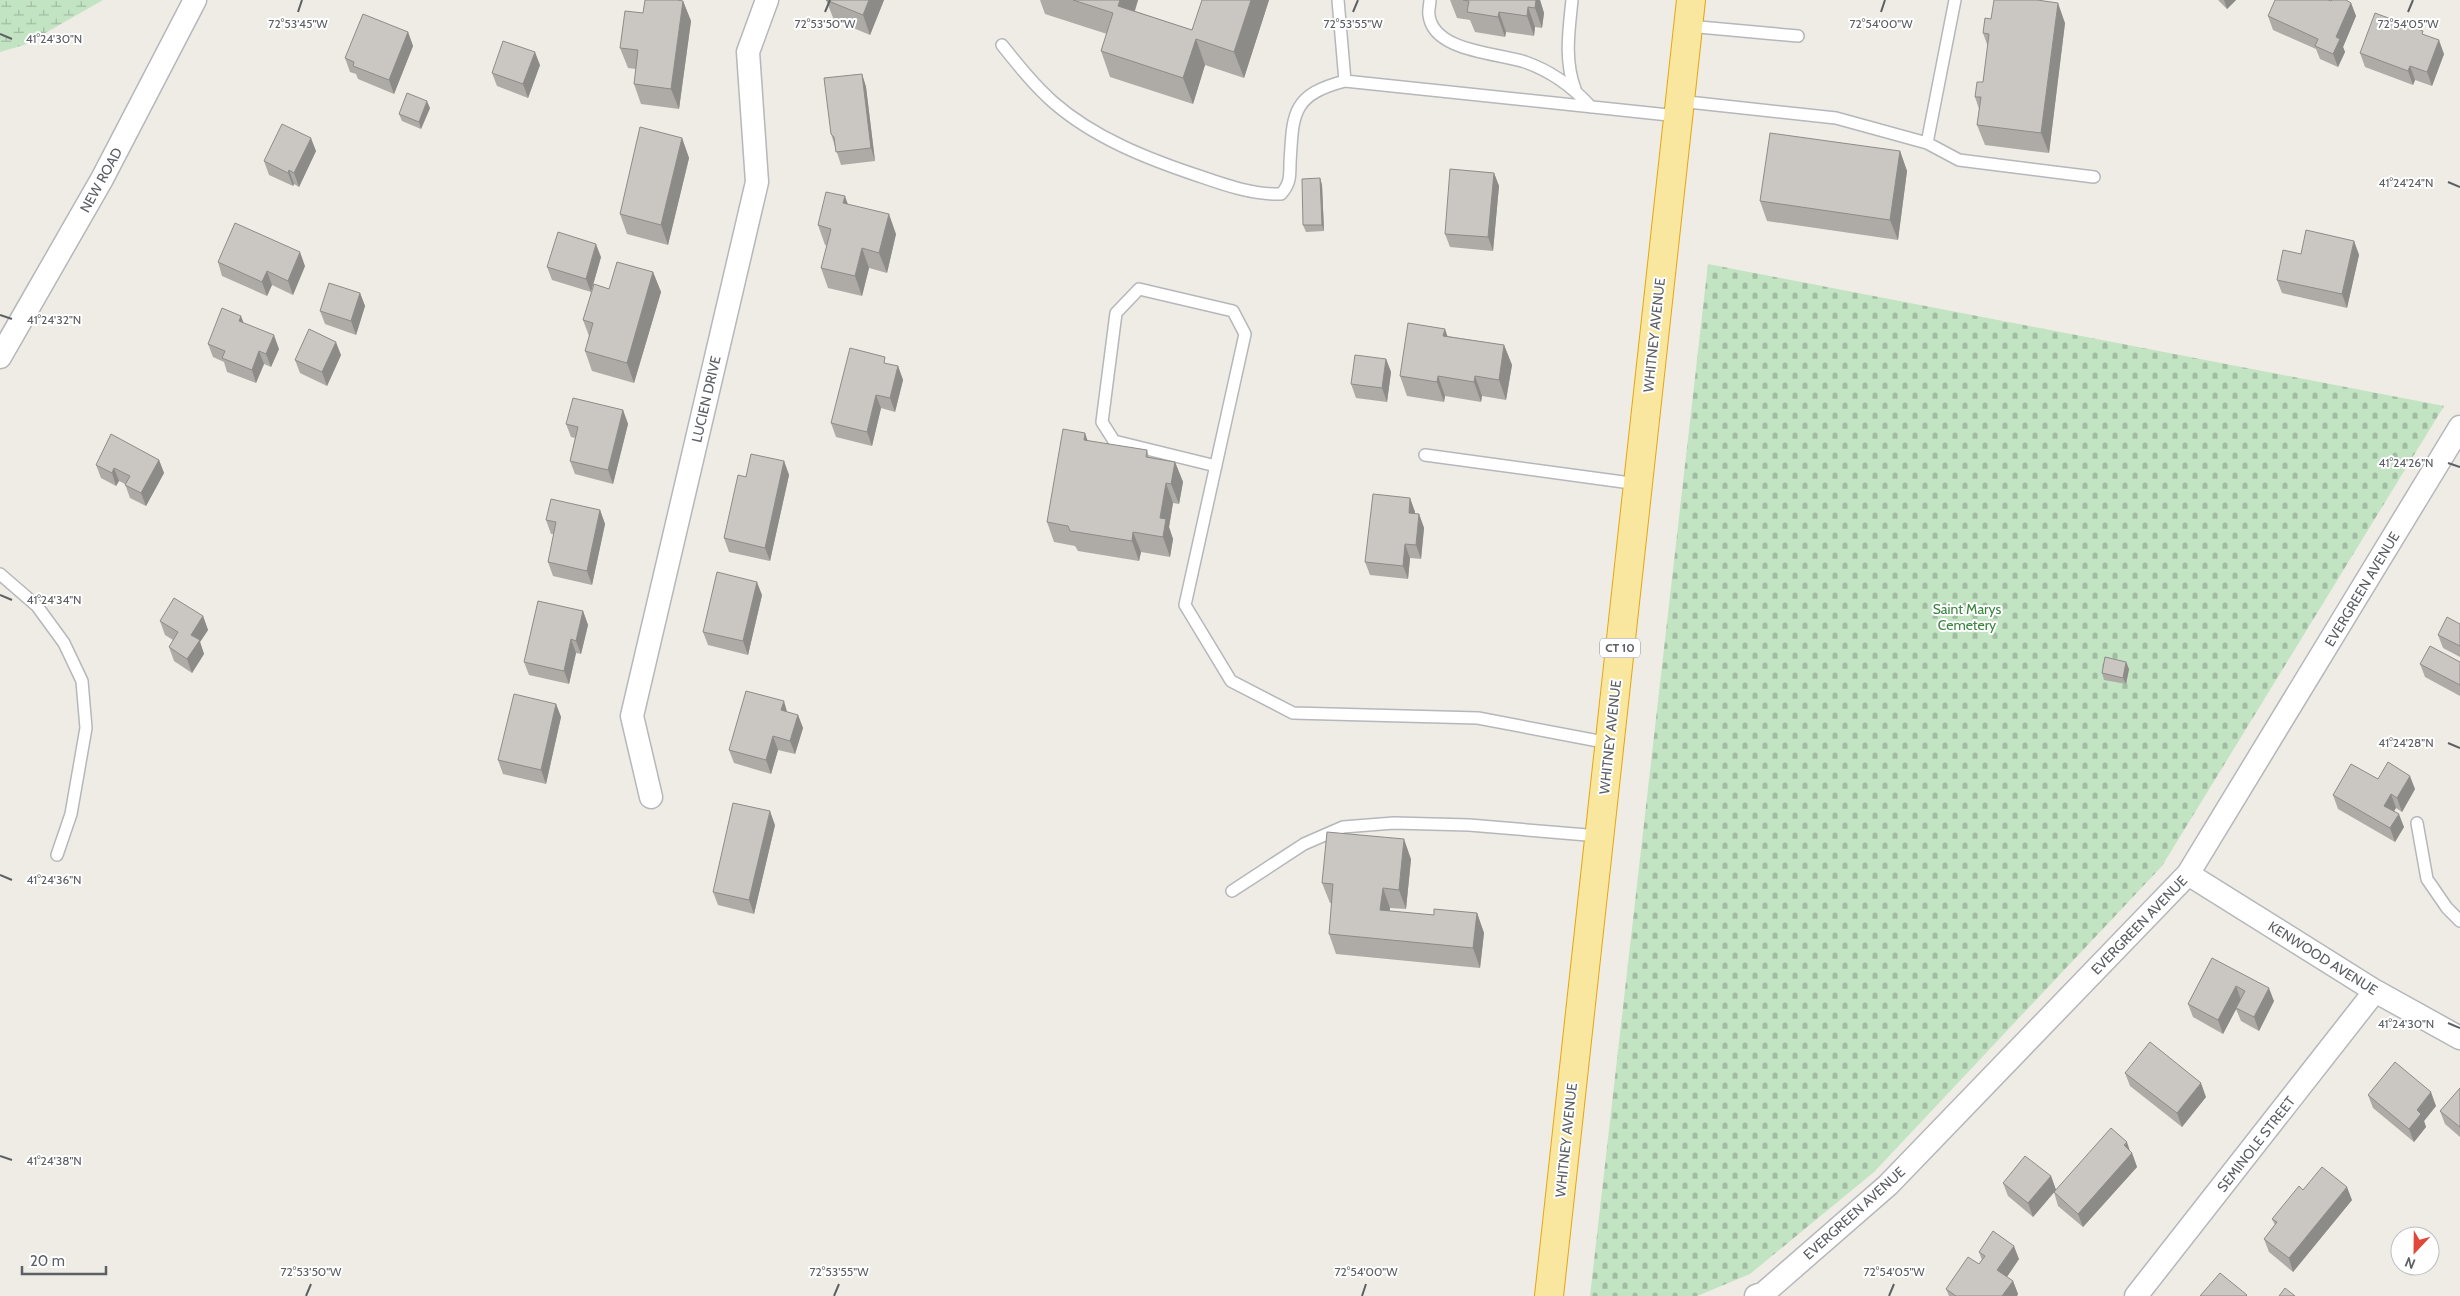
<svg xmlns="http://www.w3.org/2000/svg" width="2460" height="1296" font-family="Cabin,sans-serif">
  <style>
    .wetland { fill: url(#wetland-marsh) }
    .cemetery { fill: url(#cemetery-stones) }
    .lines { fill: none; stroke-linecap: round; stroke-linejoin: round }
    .service-casing { stroke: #b5b7bb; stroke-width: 14 }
    .minor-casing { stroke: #b5b7bb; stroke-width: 25 }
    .trunk-casing { stroke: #e6a60c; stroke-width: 30 }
    .service { stroke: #fff; stroke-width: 11 }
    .minor { stroke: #fff; stroke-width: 22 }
    .trunk { stroke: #f9e7a0; stroke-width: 28 }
    .wall { fill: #aeaba7 }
    .shaded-wall { fill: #8d8b88 }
    .building { fill: #cac7c2; stroke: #8d8b88 }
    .ticks { fill: none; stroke: #5c6064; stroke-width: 2 }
    .labels { text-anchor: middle; stroke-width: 4; stroke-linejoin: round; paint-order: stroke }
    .shield { fill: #fff; stroke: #8d9092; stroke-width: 1 }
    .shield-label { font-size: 12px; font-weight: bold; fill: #5c6064 }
    .street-label { font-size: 14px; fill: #5c6064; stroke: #fff }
    .park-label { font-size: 14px; fill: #3a853f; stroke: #fff }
    .ticks-label { font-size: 12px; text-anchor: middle; fill: #5c6064; stroke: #fff; stroke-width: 4; stroke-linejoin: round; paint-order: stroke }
  </style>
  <defs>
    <pattern id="wetland-marsh" width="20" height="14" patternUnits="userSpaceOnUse" patternTransform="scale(1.25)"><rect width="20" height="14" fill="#c2e4c3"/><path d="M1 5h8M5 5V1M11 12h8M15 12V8" fill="none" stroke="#a1bca2"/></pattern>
    <pattern id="cemetery-stones" width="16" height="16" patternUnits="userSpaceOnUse" patternTransform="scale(1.25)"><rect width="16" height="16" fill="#c2e4c3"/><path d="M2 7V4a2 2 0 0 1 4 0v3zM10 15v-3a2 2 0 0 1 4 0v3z" fill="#a1bca2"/></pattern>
  </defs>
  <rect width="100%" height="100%" fill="#eeece4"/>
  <path class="wetland" d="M0,0H103L24,45L0,52Z"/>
  <path class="cemetery" d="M1708,264L2444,406L2162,866L1874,1172L1750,1274L1697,1296H1590Z"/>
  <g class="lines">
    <defs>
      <path id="service" d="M1338,0L1345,81
        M1430,0C1430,5 1428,11 1429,15C1433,52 1499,53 1525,62C1551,71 1572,86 1591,107
        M1572,0C1569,30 1564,60 1575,89
        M1688,26L1798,36
        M1002,45C1018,65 1034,85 1053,102C1094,138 1148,159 1199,176C1225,185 1253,195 1281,194C1290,184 1290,177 1290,163C1293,114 1291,95 1345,81L1678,116
        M1679,101L1836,118L1927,143L1955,0
        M1927,143L1959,160L2094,177
        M1425,455L1638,484
        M1216,466L1114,441L1102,422L1116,313L1139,289L1233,311L1245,334L1185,605L1231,681L1293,713L1478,718L1609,743
        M0,574L37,606L64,643L82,681L86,728L71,814L57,855
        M2417,823L2427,879L2447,908L2460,921
        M1232,891L1304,844L1343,827L1394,823L1469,825L1599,836"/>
      <path id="minor" d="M0,357L102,179L195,0
        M651,797L632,716L757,182L748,52L767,0
        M2188,874L2375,991L2460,1038
        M1756,1296L1764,1293L1888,1185L2188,874L2460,427
        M2136,1296L2375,991"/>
      <path id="trunk" d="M1549,1296L1691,0"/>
    </defs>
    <use href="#service" class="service-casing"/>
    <use href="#minor" class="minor-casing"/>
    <use href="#trunk" class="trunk-casing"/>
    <use href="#service" class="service"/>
    <use href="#minor" class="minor"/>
    <use href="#trunk" class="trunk"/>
  </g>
  <path class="wall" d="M826,0H884L870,35L834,20Z
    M1040,0H1138L1135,11L1192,30L1269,0L1244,78L1205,65L1193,104L1110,77L1101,51L1107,34L1045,14Z
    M1450,0H1540L1544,13L1542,28L1535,27L1534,36L1506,32L1505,37L1475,32L1470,20L1457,18Z
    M2218,0H2236L2227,9Z
    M683,1L691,21L679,109L641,104L634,84L636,69L628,68L620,48L643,13Z
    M2351,3L2356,16L2343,47L2345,52L2338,67L2320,59L2316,49L2273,30L2268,16Z
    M1991,19L2065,23L2049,153L1985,145L1977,125L1979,109L1975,97L1983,82L1988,47L1983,33Z
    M408,32L413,46L394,94L358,79L356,74L350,72L345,58Z
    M2425,35L2444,54L2432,86L2415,80L2413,85L2365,67L2360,53Z
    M540,65L528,98L497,86L492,73Z
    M862,74L866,87L875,161L841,165L831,134Z
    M430,108L421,129L402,121L399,114Z
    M682,138L689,158L668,245L627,234L620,214Z
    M316,151L299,187L294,184L293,186L269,175L264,161Z
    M1900,151L1907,171L1898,240L1767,221L1760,201Z
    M1494,173L1499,186L1493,251L1450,247L1445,234Z
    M1320,178L1322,185L1324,231L1306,232L1303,225Z
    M847,204L896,234L887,273L869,268L862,296L828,288L821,268L827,246L825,245L818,225Z
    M2354,241L2359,255L2347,308L2282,293L2277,280L2301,254Z
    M601,257L591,292L552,280L547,267Z
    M218,262L305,266L293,295L272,285L267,296L222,276Z
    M653,272L661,292L634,383L592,371L585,351L589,336L583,320L609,289Z
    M360,293L365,306L356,335L325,324L320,311Z
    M244,323L279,349L271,367L264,364L256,383L227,372L224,362L213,357L208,344Z
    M1447,336L1504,345L1512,365L1506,400L1482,396L1481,402L1445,396L1444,402L1407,396L1400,376Z
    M341,355L327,386L300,373L295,360Z
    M1386,359L1391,372L1387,402L1356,398L1351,384Z
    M887,364L898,366L903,380L895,412L881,408L872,446L836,437L831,423Z
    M623,410L628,424L613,484L575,474L570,461L575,438L571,437L566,424Z
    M1147,450L1149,457L1175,462L1183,482L1179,504L1173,503L1169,527L1173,539L1170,557L1141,552L1139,561L1078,551L1075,546L1054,542L1047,522Z
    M159,460L164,473L146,506L130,498L125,484L119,481L116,486L101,478L96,465Z
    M784,461L789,475L770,561L729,552L724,538L746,477Z
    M1410,498L1415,512V514H1419L1424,528L1421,559L1410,558L1408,579L1370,575L1365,562Z
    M600,510L605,524L592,585L553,576L548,562L554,534H551L546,520Z
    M762,595L748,655L708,645L703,632Z
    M583,611L588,625L581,654L576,653L569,684L529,675L524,662Z
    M203,616L208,630L200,642L204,654L192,673L174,661L169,647L173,640L165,635L160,621Z
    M2460,624V657L2443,648L2438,635Z
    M2460,662V696L2425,677L2420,664Z
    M2129,669L2126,684L2104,680L2102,673Z
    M556,704L561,717L546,784L503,774L498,760Z
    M787,712L798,715L803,728L795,754L778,750L771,774L734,763L729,750Z
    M2378,779L2415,789L2402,812L2396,808L2394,811L2404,827L2395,842L2338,809L2333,795Z
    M775,825L754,914L718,905L713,892Z
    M1411,859L1406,909L1390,908L1389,911L1434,915L1477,913L1484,933L1480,968L1336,954L1329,934L1332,903H1330L1322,883Z
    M2212,958L2274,1001L2259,1031L2241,1021L2236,1009L2223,1034L2193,1017L2188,1004Z
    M2125,1073L2206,1097L2182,1127L2130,1086Z
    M2460,1088V1137L2445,1124L2440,1111Z
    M2368,1095L2436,1106L2424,1121L2426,1127L2414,1142L2373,1108Z
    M2130,1151L2132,1153L2137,1167L2083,1227L2058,1206L2054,1192Z
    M2051,1176L2056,1190L2033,1217L2008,1196L2003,1183Z
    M2303,1190L2352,1200L2293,1272L2269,1252L2264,1239L2275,1225L2272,1219Z
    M1979,1252L2019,1259L2007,1277L2013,1281L2018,1294L2017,1296H1949L1946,1289L1979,1264L1982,1260Z"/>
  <path class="shaded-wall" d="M869,0H884L870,35L863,15Z
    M1120,0H1138L1128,32L1118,6Z
    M1251,0H1269L1244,78L1234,52Z
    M1534,0H1540L1544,13L1542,28L1535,8Z
    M2224,0H2236L2227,9Z
    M683,1L691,21L679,109L671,89Z
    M2058,3L2065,23L2049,153L2041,133Z
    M2351,3L2356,16L2343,47L2345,52L2338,67L2333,54L2336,37Z
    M1528,7L1535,27L1534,36L1527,16Z
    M1499,12L1506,32L1505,37L1498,17Z
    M408,32L413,46L394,94L389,80Z
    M1196,39L1205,65L1193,104L1183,78Z
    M2439,40L2444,54L2432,86L2427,72Z
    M535,52L540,65L528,98L523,84Z
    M2410,66L2415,80L2413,85L2408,71Z
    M862,74L866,87L875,161L871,148Z
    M427,101L430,108L421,129L419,122Z
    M311,138L316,151L299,187L294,173Z
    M682,138L689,158L668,245L661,225Z
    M1900,151L1907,171L1898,240L1890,220Z
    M289,170L294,184L293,186L288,173Z
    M1494,173L1499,186L1493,251L1488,237Z
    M1320,178L1322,185L1324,231L1322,225Z
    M845,196L852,216L843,203Z
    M889,214L896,234L887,273L879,253Z
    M2354,241L2359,255L2347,308L2342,294Z
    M596,244L601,257L591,292L586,279Z
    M862,248L869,268L862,296L855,276Z
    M300,252L305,266L293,295L288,281Z
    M267,271L272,285L267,296L262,282Z
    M653,272L661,292L634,383L627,363Z
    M360,293L365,306L356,335L351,321Z
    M241,316L246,329L239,321Z
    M1445,329L1452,349L1443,336Z
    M274,335L279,349L271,367L266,354Z
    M336,342L341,355L327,386L322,372Z
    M1504,345L1512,365L1506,400L1499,380Z
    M259,351L264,364L256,383L252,370Z
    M1386,359L1391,372L1387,402L1382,388Z
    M898,366L903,380L895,412L890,398Z
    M1438,376L1445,396L1444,402L1437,382Z
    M1475,376L1482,396L1481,402L1474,382Z
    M876,395L881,408L872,446L867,432Z
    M623,410L628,424L613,484L608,470Z
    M1085,433L1092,453L1084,440Z
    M159,460L164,473L146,506L141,493Z
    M784,461L789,475L770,561L765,548Z
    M1175,462L1183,482L1179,504L1171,484Z
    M114,468L119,481L116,486L112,473Z
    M1166,483L1173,503L1169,527L1173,539L1170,557L1163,537L1160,518Z
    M1410,498L1415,512L1414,526L1409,513Z
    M600,510L605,524L592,585L587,571Z
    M1419,514L1424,528L1421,559L1416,545Z
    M1133,532L1141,552L1139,561L1132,541Z
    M1405,544L1410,558L1408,579L1403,566Z
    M757,582L762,595L748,655L743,641Z
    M583,611L588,625L581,654L576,641Z
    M203,616L208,630L200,642L204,654L192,673L187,659L191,635Z
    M571,639L576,653L569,684L564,671Z
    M2126,662L2129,669L2126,684L2123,678Z
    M784,701L788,715L781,710Z
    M556,704L561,717L546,784L541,770Z
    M798,715L803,728L795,754L790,741Z
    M773,736L778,750L771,774L766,760Z
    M2410,776L2415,789L2402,812L2397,798Z
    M2391,794L2396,808L2389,819L2384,806Z
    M770,811L775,825L754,914L749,900Z
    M2399,814L2404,827L2395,842L2390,828Z
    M1404,839L1411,859L1406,909L1399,890Z
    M1383,888L1390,908L1388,930L1380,910Z
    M1477,913L1484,933L1480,968L1473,948Z
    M2236,986L2241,1000L2223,1034L2218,1020Z
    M2269,988L2274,1001L2259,1031L2254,1017Z
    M2201,1083L2206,1097L2182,1127L2177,1113Z
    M2431,1092L2436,1106L2424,1121L2426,1127L2414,1142L2409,1129L2417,1110Z
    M2127,1142L2131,1154L2132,1153L2137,1167L2083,1227L2078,1214Z
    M2051,1176L2056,1190L2033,1217L2028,1203Z
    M2347,1187L2352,1200L2293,1272L2289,1258Z
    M2014,1246L2019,1259L2002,1284L1997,1270Z
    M2013,1281L2018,1294L2017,1296H2002Z"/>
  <path class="building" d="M645,0H677L683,1L671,89L634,84L638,50L620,48L625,11L643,13Z
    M826,0H869L863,15Z
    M1073,0H1120L1118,6L1192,30L1202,0H1251L1234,52L1196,39L1183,78L1101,51L1113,13Z
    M1463,0H1536L1535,8L1528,7L1527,16L1499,12L1498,17L1467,12L1469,1Z
    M1994,0H2037L2058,3L2041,133L1977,125L1981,97H1975L1977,82H1983L1989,34L1983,33L1985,18L1991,19Z
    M2275,0H2328L2331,1L2332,0H2346L2351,3L2336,37L2340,39L2333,54L2315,46L2318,39L2268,16Z
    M2375,13L2423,31L2422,34L2439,40L2427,72L2410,66L2408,71L2360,53Z
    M363,14L408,32L389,80L353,66L354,62L345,58Z
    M503,41L535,52L523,84L492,73Z
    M862,74L871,148L836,152L834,137L831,134L824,78Z
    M407,93L427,101L419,122L399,114Z
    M282,124L311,138L294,173L289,170L288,173L264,161Z
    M640,127L682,138L661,225L620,214Z
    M1770,133L1900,151L1890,220L1760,201Z
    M1450,169L1494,173L1488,237L1445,234Z
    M1320,178L1322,225H1303L1302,179Z
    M826,192L845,196L843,203L889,214L879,253L862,248L855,276L821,268L831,229L818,225Z
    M235,223L300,252L288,281L267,271L262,282L218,262Z
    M2306,230L2354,241L2342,294L2277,280L2283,250L2301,254Z
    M558,232L596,244L586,279L547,267Z
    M617,262L653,272L627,363L585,351L593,323L583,320L594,284L609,289Z
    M329,283L360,293L351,321L320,311Z
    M222,308L241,316L239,321L274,335L266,354L259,351L252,370L222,358L225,351L208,344Z
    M1408,323L1445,329L1443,336L1504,345L1499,380L1475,376L1474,382L1438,376L1437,382L1400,376Z
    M309,329L336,342L322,372L295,360Z
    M850,348L885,357L884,363L898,366L890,398L876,395L867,432L831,423Z
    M1355,355L1386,359L1382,388L1351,384Z
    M573,398L623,410L608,470L570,461L578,427L566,424Z
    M1063,429L1085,433L1084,440L1147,450L1146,457L1175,462L1171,484L1166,483L1160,518L1166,519L1163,537L1133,532L1132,541L1070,531L1068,526L1047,522Z
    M111,434L159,460L141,493L125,485L130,476L114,468L112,473L96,465Z
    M751,454L784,461L765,548L724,538L738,475L746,477Z
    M1373,494L1410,498L1409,513L1419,514L1416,545L1405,544L1403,566L1365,562Z
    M551,499L600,510L587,571L548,562L556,522L546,520Z
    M717,572L757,582L743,641L703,632Z
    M174,598L203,616L191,635L200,640L187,659L169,647L178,632L160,621Z
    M538,601L583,611L576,641L571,639L564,671L524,662Z
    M2447,617L2460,624V646L2438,635Z
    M2430,646L2460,662V685L2420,664Z
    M2105,657L2126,662L2123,678L2102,673Z
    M746,691L784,701L781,710L798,715L790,741L773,736L766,760L729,750Z
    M514,694L556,704L541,770L498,760Z
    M2388,762L2410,776L2397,798L2391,794L2384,806L2399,814L2390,828L2333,795L2351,764L2378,779Z
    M733,803L770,811L749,900L713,892Z
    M1327,832L1404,839L1399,890L1383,888L1380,910L1434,915V909L1477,913L1473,948L1329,934L1333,884L1322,883Z
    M2212,958L2269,988L2254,1017L2236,1008L2245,991L2236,986L2218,1020L2188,1004Z
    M2150,1042L2201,1083L2177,1113L2125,1073Z
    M2395,1062L2431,1092L2417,1110L2421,1114L2409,1129L2368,1095Z
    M2460,1088V1127L2440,1111Z
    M2111,1128L2127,1142L2124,1145L2132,1153L2078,1214L2054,1192Z
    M2025,1156L2051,1176L2028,1203L2003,1183Z
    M2322,1167L2347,1187L2289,1258L2264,1239L2277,1222L2272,1219L2299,1186L2303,1190Z
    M1993,1231L2014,1246L1997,1270L2013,1281L2002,1296H1956L1946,1289L1968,1257L1979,1264L1985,1256L1979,1252Z
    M2220,1273L2247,1295L2246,1296H2200Z
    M2285,1288L2295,1296H2279Z"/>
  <path class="ticks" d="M298,12L302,0M825,12L830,0M1353,12L1358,0M1881,12L1885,0M2408,12L2413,0M0,34L12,39M2448,182L2460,187M0,315L12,319M2448,463L2460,467M0,595L12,600M2448,743L2460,748M0,875L12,880M2448,1023L2460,1028M0,1156L12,1160M306,1296L311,1284M834,1296L839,1284M1362,1296L1366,1284M1889,1296L1894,1284"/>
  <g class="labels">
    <rect class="shield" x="1600" y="638.5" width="40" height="19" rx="4"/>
    <g class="shield-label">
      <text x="1620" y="652">CT 10</text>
    </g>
    <g class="street-label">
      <text transform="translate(101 180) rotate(-61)" y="5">NEW ROAD</text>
      <text transform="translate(1654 335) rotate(-84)" y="5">WHITNEY AVENUE</text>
      <text transform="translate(706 399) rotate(-77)" y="5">LUCIEN DRIVE</text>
      <text transform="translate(2362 589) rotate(-59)" y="5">EVERGREEN AVENUE</text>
      <text transform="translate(1610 737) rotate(-84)" y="5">WHITNEY AVENUE</text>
      <text transform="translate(2139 925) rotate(-46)" y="5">EVERGREEN AVENUE</text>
      <text transform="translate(2323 958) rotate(32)" y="5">KENWOOD AVENUE</text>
      <text transform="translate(1566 1140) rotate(-84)" y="5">WHITNEY AVENUE</text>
      <text transform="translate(2256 1144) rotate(-52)" y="5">SEMINOLE STREET</text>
      <text transform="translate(1854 1213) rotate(-42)" y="5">EVERGREEN AVENUE</text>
    </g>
    <g class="park-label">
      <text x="1967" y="614">Saint Marys<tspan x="1967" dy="16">Cemetery</tspan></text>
    </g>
  </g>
  <g class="ticks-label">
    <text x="825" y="28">72°53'50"W</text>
    <text x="1353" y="28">72°53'55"W</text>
    <text x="1881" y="28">72°54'00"W</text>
    <text x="2408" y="28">72°54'05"W</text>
    <text x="298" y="28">72°53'45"W</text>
    <text x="54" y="43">41°24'30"N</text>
    <text x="2406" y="187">41°24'24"N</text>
    <text x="54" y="324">41°24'32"N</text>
    <text x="2406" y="467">41°24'26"N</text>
    <text x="54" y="604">41°24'34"N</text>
    <text x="2406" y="747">41°24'28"N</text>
    <text x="54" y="884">41°24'36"N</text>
    <text x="2406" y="1028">41°24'30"N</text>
    <text x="54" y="1165">41°24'38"N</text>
    <text x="311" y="1276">72°53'50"W</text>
    <text x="839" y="1276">72°53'55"W</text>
    <text x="1366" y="1276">72°54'00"W</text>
    <text x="1894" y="1276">72°54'05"W</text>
  </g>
  <g transform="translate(2415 1251) rotate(202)"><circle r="24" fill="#ffffff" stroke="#bebfc1"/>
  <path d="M0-4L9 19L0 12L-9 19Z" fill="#e04939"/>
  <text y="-8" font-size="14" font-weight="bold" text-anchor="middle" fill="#5c6064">N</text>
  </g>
  <path d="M22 1266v8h84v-8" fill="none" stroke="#5c6064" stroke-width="2.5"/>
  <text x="30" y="1266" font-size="15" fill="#5c6064" stroke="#ffffff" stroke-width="4" paint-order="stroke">20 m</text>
</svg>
